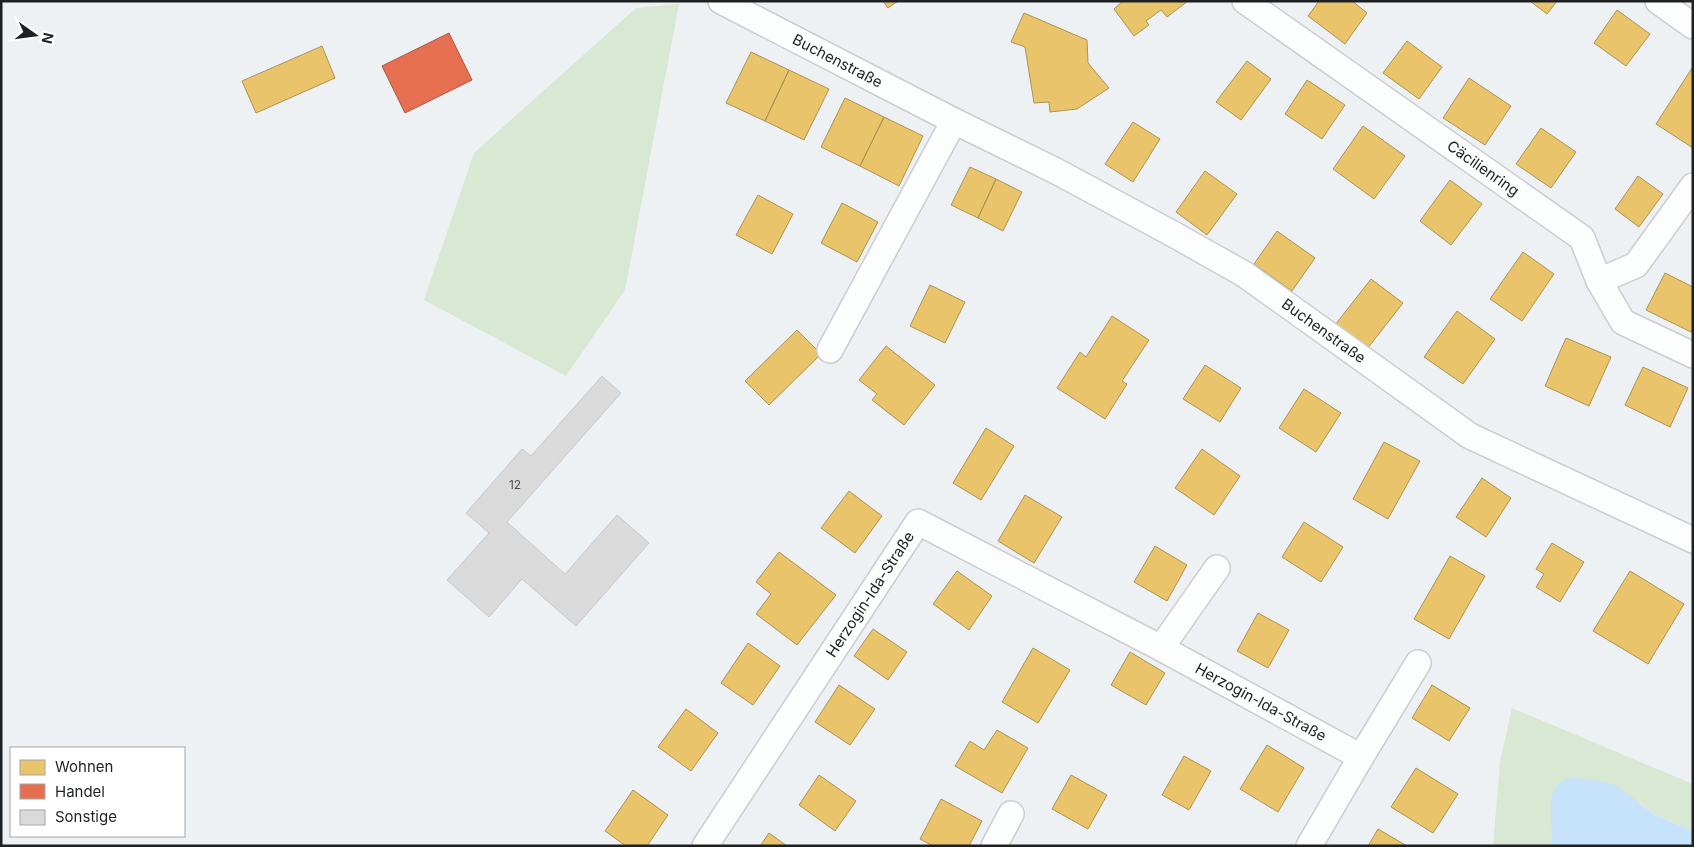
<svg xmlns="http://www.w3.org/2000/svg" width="1694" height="847" font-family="Inter,sans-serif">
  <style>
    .green { fill: #d8e8d3 }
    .water { fill: #c7e3fb }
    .homes { fill: #e9c46a; stroke: #ac9355 }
    .shops { fill: #e76f51; stroke: #ab5843 }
    .building { fill: #dadada; stroke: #c8c8c8 }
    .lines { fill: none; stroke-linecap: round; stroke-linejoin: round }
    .minor-casing { stroke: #cbcdd0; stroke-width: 28 }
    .minor { stroke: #fcfdfd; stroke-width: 25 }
    .labels { text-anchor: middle; stroke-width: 5; stroke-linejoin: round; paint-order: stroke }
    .number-label { font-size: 12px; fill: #4d4f51 }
    .street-label { font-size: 15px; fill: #1e2123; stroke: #fff }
  </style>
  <rect width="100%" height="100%" fill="#eef1f4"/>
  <path class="green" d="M679,4L625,290L566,376L424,300L474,153L636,8Z
    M1512,708L1693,784V831L1655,815L1639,802L1552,842V846H1493L1500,762Z"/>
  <path class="water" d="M1575,778L1602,781L1617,786L1655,815L1693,831V846H1552C1554,829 1543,789 1563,781C1566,779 1571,779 1575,778Z"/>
  <path class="homes" d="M883,1H898L888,8Z
    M1123,1H1188L1167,17L1161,10L1146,21L1149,25L1134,36L1114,9Z
    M1319,1H1352L1367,13L1345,44L1308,16Z
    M1530,1H1557L1547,14Z
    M1617,10L1650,34L1626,66L1594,43Z
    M1024,13L1087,40L1088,63L1109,88L1077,109L1050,112L1049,102L1034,103L1025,47L1011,42Z
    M1407,41L1442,67L1419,99L1383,73Z
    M322,46L335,78L256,113L242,81Z
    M751,52L789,70L765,121L726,103Z
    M1247,61L1271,79L1241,120L1216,102Z
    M1692,68L1693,69V148L1656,124Z
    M789,70L829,89L804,140L765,121Z
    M1469,78L1511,106L1485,145L1443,118Z
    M1307,80L1345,105L1322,139L1285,114Z
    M845,98L884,117L860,166L821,147Z
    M884,117L923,136L899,186L860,166Z
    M1133,122L1160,139L1133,182L1105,164Z
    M1363,126L1405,156L1374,199L1333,169Z
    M1541,128L1576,152L1551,188L1516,164Z
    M970,167L996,179L978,218L951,205Z
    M1205,171L1237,194L1207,235L1176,212Z
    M1638,176L1663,194L1639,227L1615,209Z
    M996,179L1022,192L1003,231L978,218Z
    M1450,180L1482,204L1451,245L1420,221Z
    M758,195L793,214L772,254L736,235Z
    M842,203L878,222L857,262L821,243Z
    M1277,231L1315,258L1292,291L1254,264Z
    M1523,252L1554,274L1522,321L1490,299Z
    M1665,273L1693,287V328L1691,332L1646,310Z
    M1371,279L1403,303L1367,349L1335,325Z
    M930,285L965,302L945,343L910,326Z
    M1457,311L1495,339L1463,384L1424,357Z
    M1112,316L1149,340L1122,381L1127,384L1105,419L1057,388L1080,352L1086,357Z
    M797,330L821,354L769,405L745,381Z
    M1566,338L1611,357L1589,406L1545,386Z
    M886,346L935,385L904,425L872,400L877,394L859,380Z
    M1205,365L1241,388L1220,422L1183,399Z
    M1643,367L1688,388L1670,427L1625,405Z
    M1304,389L1341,413L1316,452L1279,428Z
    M986,428L1014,446L981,500L953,483Z
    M1384,442L1420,461L1388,519L1353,499Z
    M1202,449L1240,476L1214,515L1175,488Z
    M1482,478L1511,498L1486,537L1456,517Z
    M849,491L882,516L855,553L821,528Z
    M1025,495L1062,517L1034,563L998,541Z
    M1304,522L1343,547L1321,582L1282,557Z
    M1552,543L1584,562L1560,602L1536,587L1544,574L1536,569Z
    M1155,546L1187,565L1167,601L1134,582Z
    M779,552L836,595L797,645L756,614L771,594L756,582Z
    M1450,556L1485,576L1449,639L1414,619Z
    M957,571L992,596L969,630L933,604Z
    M1630,571L1684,604L1648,664L1593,631Z
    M1258,613L1289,630L1268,668L1237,651Z
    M873,629L907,652L888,680L854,656Z
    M748,643L780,666L753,705L721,683Z
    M1033,648L1070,670L1038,723L1002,702Z
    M1130,652L1165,673L1146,705L1111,685Z
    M839,685L875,709L850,745L815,722Z
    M1432,685L1470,708L1449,741L1412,718Z
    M686,709L718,733L691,771L658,747Z
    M997,730L1028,748L1002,793L955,766L970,741L984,750Z
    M1267,745L1304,768L1278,812L1240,789Z
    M1184,756L1211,771L1189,810L1162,795Z
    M1416,768L1458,794L1433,833L1391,807Z
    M819,775L856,801L835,831L799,805Z
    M1071,775L1107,795L1088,829L1052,809Z
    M633,790L668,815L647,846H626L605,831Z
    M941,799L982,821L969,846H933L920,839Z
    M1378,829L1407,846H1368Z
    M769,833L787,846H760Z"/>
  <path class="shops" d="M449,33L472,80L405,113L382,66Z"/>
  <path class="building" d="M602,376L621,393L507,522L565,574L617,515L649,543L576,626L522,579L489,617L447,580L489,533L466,513L522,449L531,456Z"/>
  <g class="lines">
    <defs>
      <g id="minor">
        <path id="s1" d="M721,1L954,121L1056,171L1173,234L1244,274L1470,436L1693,540"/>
        <path id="s2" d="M1245,1L1582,238L1599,281L1623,322L1693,355"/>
        <path d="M1658,1L1693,26"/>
        <path d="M1599,281L1636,265L1693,186"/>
        <path d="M830,350L954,121"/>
        <path d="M1161,648L1217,568"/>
        <path id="s3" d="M705,846L918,522L1161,648L1361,757"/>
        <path d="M994,846L1011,814"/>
        <path d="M1309,846L1361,757L1418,663"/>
      </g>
    </defs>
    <use href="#minor" class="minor-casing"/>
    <use href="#minor" class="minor"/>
  </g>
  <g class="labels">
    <g class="number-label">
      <text x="515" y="489">12</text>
    </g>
    <g class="street-label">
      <text dy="5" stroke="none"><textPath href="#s1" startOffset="131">Buchenstraße</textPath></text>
      <text dy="5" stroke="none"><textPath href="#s2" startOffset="291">Cäcilienring</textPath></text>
      <text dy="5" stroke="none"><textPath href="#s1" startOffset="688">Buchenstraße</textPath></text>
      <text dy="5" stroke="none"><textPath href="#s3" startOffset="301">Herzogin-Ida-Straße</textPath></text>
      <text dy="5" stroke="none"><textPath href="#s3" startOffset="775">Herzogin-Ida-Straße</textPath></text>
    </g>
  </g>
  <rect width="1694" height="847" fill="none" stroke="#1e2123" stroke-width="5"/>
  <rect x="10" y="747" width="175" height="90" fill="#ffffff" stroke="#a5a6a7"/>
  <rect x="20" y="760" width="25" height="15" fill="#e9c46a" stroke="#a5a6a7"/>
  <text x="55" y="772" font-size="15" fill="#1e2123">Wohnen</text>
  <rect x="20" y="784" width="25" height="15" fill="#e76f51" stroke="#a5a6a7"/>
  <text x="55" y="797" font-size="15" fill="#1e2123">Handel</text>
  <rect x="20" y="810" width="25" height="15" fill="#dadada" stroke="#a5a6a7"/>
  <text x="55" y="822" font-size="15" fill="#1e2123">Sonstige</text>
  <g transform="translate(35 35) rotate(104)" stroke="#ffffff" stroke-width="4" paint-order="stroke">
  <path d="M0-4L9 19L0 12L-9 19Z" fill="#1e2123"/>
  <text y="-8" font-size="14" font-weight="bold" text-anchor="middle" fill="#1e2123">N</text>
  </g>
</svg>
